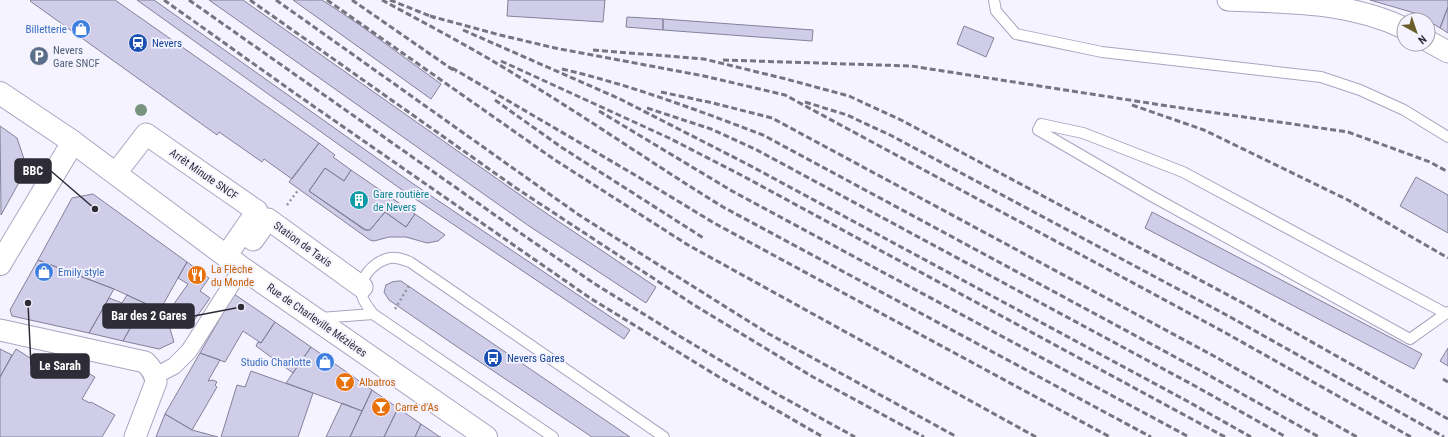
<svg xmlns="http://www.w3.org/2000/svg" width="1448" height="437" font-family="'Roboto Condensed',sans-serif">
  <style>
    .building { fill: #d0cde9; stroke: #83809a }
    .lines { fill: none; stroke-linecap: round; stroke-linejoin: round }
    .service-casing { stroke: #a8a5c0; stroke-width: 12 }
    .pedestrian-casing { stroke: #a8a5c0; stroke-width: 18 }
    .minor-casing { stroke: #a8a5c0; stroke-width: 23 }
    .tertiary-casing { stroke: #a8a5c0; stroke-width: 24 }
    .secondary-casing { stroke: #a8a5c0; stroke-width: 24 }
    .path { stroke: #94929d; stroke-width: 2.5; stroke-dasharray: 2 3; stroke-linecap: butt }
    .service { stroke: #fff; stroke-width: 10 }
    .pedestrian { stroke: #fff; stroke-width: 16 }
    .minor { stroke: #fff; stroke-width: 21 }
    .tertiary { stroke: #fff; stroke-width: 22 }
    .secondary { stroke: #fff; stroke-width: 22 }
    .rail { stroke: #76747f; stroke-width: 3; stroke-dasharray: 6 3; stroke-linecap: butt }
    .tree { fill: #78947f }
    .labels { text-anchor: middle; stroke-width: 3.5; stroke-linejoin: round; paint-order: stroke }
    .shop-label { font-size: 11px; fill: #366cbe; stroke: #f5f3ff; text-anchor: end }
    .transit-label { font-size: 11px; fill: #164399; stroke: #f5f3ff; text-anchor: start }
    .service-label { font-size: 11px; fill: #4e5e75; stroke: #f5f3ff; text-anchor: start }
    .street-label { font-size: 11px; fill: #2e2c37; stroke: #f5f3ff }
    .culture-label { font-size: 11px; fill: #0d838f; stroke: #f5f3ff; text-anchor: start }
    .food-label { font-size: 11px; fill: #c56008; stroke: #f5f3ff; text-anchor: start }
    .leader { fill: none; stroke: #2e2c37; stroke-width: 1.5 }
    .callout-dot { fill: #2e2c37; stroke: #f5f3ff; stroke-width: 1.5 }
    .callout { fill: #2e2c37; stroke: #2e2c37; stroke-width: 1.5 }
    .callout-label { font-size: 12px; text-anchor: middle; font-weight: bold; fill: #fff }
  </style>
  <rect width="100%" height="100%" fill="#f5f3ff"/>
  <path class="building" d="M31,0H115L319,143L292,179L264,159L262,162L219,132L217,135L30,1Z
    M137,0H154L412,183L630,330L624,339L405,192Z
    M209,0H243L540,209L656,287L646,303L529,226Z
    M293,0H322L360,25L441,84L431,99Z
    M508,0H605L603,22L507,16Z
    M1370,0H1448V7L1440,28L1418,14Z
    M1448,7V33L1440,28Z
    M627,17L663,19V30L626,27Z
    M663,19L813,30L812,41L663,30Z
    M964,26L994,38L986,57L957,44Z
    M0,126L17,138L27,168L1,215Z
    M319,143L335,155L333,157L351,170L344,181L325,168L309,191L366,230H370L385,212L406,227L415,214L445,235L438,241L427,243L406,237H389L374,241L370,240L289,182Z
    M325,168L344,181L351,170L415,214L406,227L385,212L370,230H366L363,229L309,191Z
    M1416,177L1448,195V233L1400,206Z
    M93,194L187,262L160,310L114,289L38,260L72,198Z
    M1152,212L1422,354L1414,369L1145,228Z
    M38,260L114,289L89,333L12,316L10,310Z
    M187,262L209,278L200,291L210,298L188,329L166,315L188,284L178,278Z
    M398,281H401L630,437H592L456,346L389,300L384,292L386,285L392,282Z
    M234,294L275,322L261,343L243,331L225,362L200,353Z
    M127,295L144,303L123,341L89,333L109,298L122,303Z
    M144,303L160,310L166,315L174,342L159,349L123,341Z
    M275,322L311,347L293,373L256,346L258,342L261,343Z
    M311,347L372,390L362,411L286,383Z
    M1448,348V366L1440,361Z
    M0,349L12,355L0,377Z
    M16,349L38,363L43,356L66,369L70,363L95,377L82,399L90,403L91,402L115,415L102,437H0V377Z
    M200,353L220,360L208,381L213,380L217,382L215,385L217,387L192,430L165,414Z
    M251,371L313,393L298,437H221L237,385L245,387Z
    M372,390L398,408L384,437H350Z
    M342,403L362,411L350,437H326Z
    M398,408L421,424L415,437H384Z
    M165,414L192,430L218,437H156Z
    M421,424L440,437H441H415Z"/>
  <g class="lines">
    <defs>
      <path id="service" d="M994,0L996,11L1016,34L1102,52L1321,77L1360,90L1404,110L1448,137
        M1445,313L1183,172L1083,133L1041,124L1038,130L1148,194L1410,339L1448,312
        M320,318L373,314
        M553,437L373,314C369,308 363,302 362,295C358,279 372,264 386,259C394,256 402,259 410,262L664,437"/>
      <path id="pedestrian" d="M155,376L174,366L189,351L242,268"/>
      <path id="minor" d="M1228,0C1289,3 1347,1 1404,28
        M1428,41L1448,52
        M116,173L146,134L257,211L226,256
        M253,240L268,219L362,287
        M0,330L145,362C151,368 155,373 156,382L135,437"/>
      <path id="tertiary" d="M0,264L73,142"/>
      <path id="secondary" d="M0,93L73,142L242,268L486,437"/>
    </defs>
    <use href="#service" class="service-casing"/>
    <use href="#pedestrian" class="pedestrian-casing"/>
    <use href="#minor" class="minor-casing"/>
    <use href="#tertiary" class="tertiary-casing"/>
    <use href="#secondary" class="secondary-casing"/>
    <path class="path" d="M287,205L299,189
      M395,309L410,284"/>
    <use href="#service" class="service"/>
    <use href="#pedestrian" class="pedestrian"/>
    <use href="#minor" class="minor"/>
    <use href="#tertiary" class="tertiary"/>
    <use href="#secondary" class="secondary"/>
    <path class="rail" d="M164,0L296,94L590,298L719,377L823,437
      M189,0L529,239L595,284L676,334L775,393L855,437
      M250,0L516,188L694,305L813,377L924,437
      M276,0L579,215L769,334L957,437
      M327,0L555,160L688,245L1036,437
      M352,0L456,72
      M382,0C430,26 478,51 524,80C592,121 656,166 723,207L1151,437
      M390,0L435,18
      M430,16L500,35L555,48L704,76L785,95L1224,332L1411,437
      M463,30L620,99L747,164L1187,401L1251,437
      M593,50L704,59L786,79L849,96L901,120L1241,302L1448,419
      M723,60L911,66L1168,106L1348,132L1430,162L1448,172
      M501,61L669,138L741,175L1225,437
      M452,68L635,175L714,223L1110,437
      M562,69C631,85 697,110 763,135L1203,372L1319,437
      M661,92L713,103L772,118L1212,355L1357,437
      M495,100L561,147L705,239
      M805,102L847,115L892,136L1232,318L1444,437
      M1132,105L1204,130L1348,200L1448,258
      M647,108L711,129L755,149L1195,386L1286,437
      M599,111L732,191L1189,437
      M1443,379L1448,382"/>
  </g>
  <circle class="tree" cx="141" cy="110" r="6"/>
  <defs>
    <symbol id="shop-disc" viewBox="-11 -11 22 22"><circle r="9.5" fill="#3f7fe0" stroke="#f5f3ff"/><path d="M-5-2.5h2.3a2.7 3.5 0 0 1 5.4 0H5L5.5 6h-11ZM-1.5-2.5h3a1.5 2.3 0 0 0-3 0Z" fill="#fff"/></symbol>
    <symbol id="station-disc" viewBox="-11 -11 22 22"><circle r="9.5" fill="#1a4fb4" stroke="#f5f3ff"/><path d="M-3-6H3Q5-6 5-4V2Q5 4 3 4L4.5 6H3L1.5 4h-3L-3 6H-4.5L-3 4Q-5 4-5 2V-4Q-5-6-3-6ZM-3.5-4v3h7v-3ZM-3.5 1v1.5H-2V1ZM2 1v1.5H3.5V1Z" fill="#fff"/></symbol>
    <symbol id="parking-disc" viewBox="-11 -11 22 22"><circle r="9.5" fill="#5c6f8a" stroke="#f5f3ff"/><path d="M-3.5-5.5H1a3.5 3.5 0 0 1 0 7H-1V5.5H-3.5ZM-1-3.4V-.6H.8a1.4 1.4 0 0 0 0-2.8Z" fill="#fff"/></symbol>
    <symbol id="building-disc" viewBox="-11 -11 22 22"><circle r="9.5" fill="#0f9aa8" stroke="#f5f3ff"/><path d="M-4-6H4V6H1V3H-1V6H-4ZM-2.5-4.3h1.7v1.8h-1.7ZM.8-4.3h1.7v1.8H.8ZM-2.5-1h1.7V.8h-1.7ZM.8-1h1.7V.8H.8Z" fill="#fff"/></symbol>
    <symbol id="restaurant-disc" viewBox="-11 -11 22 22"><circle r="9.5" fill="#e8710a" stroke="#f5f3ff"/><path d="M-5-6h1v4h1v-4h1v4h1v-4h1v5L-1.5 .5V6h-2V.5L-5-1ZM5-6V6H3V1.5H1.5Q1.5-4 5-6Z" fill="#fff"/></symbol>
    <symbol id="bus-disc" viewBox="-11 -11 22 22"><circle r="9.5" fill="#1a4fb4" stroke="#f5f3ff"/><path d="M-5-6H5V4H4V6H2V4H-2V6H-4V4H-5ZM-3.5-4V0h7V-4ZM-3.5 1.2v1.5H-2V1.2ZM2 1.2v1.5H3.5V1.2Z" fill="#fff"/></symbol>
    <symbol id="bar-disc" viewBox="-11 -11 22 22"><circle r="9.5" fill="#e8710a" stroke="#f5f3ff"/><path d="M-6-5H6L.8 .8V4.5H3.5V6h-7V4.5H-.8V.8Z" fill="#fff"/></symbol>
  </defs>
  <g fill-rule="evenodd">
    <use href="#shop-disc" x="70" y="18" width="22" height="22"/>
    <use href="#station-disc" x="127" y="32" width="22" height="22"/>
    <use href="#parking-disc" x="28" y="45" width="22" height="22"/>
    <use href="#building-disc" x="348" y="189" width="22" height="22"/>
    <use href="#shop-disc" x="33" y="261" width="22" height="22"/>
    <use href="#restaurant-disc" x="186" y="264" width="22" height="22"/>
    <use href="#bus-disc" x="482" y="347" width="22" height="22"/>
    <use href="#shop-disc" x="314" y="351" width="22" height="22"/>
    <use href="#bar-disc" x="334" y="371" width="22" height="22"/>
    <use href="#bar-disc" x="370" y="396" width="22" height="22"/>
  </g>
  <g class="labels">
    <g class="shop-label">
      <text x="67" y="33">Billetterie</text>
      <text x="58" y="276" text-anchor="start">Emily style</text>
      <text x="311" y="366">Studio Charlotte</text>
    </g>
    <g class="transit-label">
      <text x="152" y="47">Nevers</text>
      <text x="507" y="362">Nevers Gares</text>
    </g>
    <g class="service-label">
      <text x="53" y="54">Nevers<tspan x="53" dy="13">Gare SNCF</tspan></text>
    </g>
    <g class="street-label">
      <text transform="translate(204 174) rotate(35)" y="4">Arrêt Minute SNCF</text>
      <text transform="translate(303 244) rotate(36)" y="4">Station de Taxis</text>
      <text transform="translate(317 320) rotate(35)" y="4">Rue de Charleville Mézières</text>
    </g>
    <g class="culture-label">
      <text x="373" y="198">Gare routière<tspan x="373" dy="13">de Nevers</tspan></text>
    </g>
    <g class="food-label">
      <text x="211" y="273">La Flèche<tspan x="211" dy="13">du Monde</tspan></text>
      <text x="359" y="386">Albatros</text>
      <text x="395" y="411">Carré d'As</text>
    </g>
  </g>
  <path class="leader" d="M95 209L51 171M241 307L194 316M28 303L31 366"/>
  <g class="callout-dot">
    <circle cx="95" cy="209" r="4"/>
    <circle cx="241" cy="307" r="4"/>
    <circle cx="28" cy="303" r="4"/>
  </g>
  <g class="callout">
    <rect x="15" y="159" width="36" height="24" rx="4"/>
    <rect x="103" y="304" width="91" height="24" rx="4"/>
    <rect x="31" y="354" width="58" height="24" rx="4"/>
  </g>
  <g class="callout-label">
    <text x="33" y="175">BBC</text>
    <text x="149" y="320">Bar des 2 Gares</text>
    <text x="60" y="370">Le Sarah</text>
  </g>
  <g transform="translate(1416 32) rotate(140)"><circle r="19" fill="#f5f3ff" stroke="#a5a3af"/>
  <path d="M0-3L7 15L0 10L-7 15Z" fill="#6b5d2a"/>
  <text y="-6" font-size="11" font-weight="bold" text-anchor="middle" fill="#2e2c37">N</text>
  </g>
</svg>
